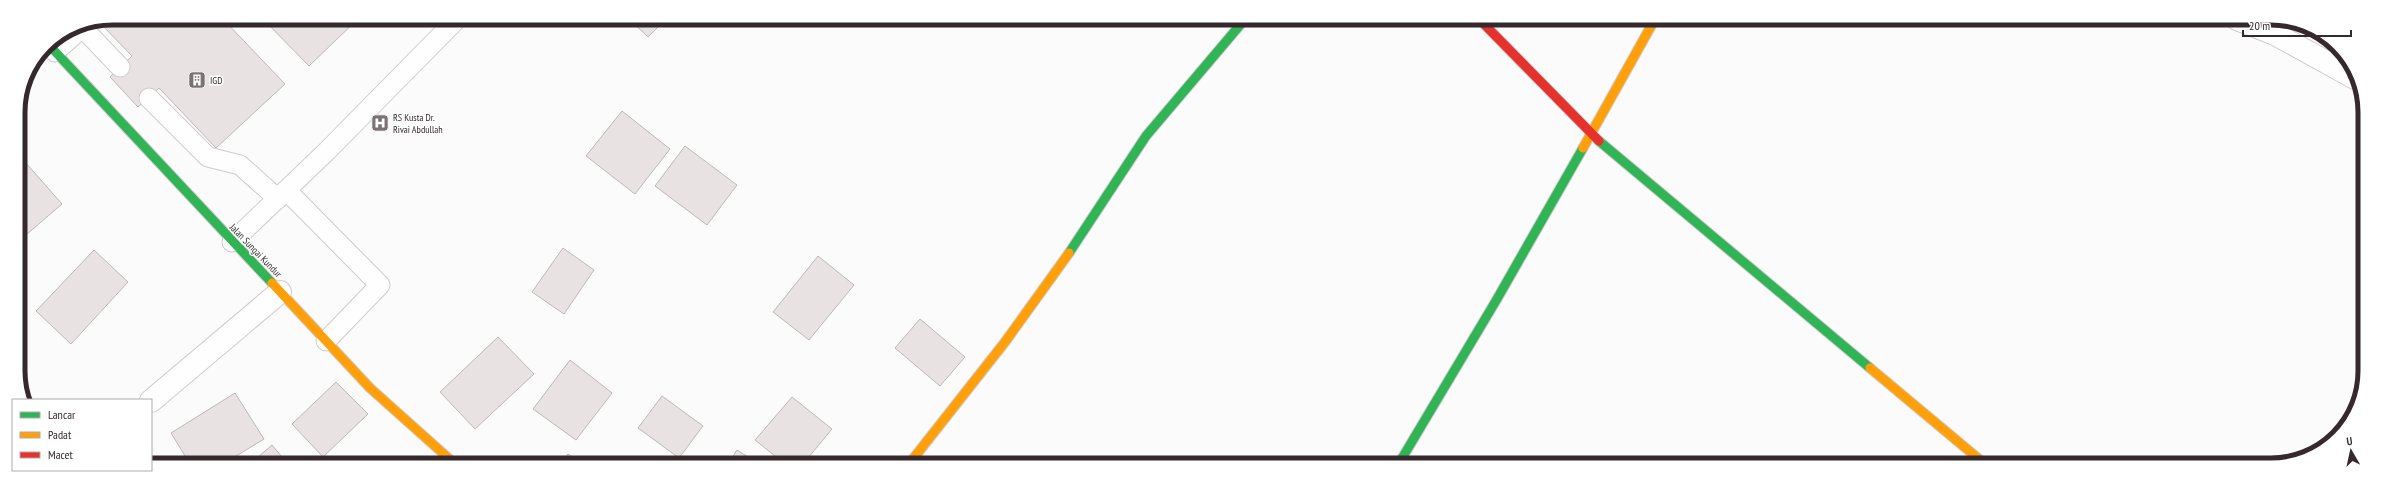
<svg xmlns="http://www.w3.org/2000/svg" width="2383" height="483" font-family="'PT Sans Narrow',sans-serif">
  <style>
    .building { fill: #e8e2e2; stroke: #beb8b8 }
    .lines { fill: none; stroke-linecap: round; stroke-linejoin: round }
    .lane-casing { stroke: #d1cbcd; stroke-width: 21 }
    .street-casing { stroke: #d1cbcd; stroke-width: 24 }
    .fast-casing { stroke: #d1cbcd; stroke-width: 11 }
    .slow-casing { stroke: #d1cbcd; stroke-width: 11 }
    .jam-casing { stroke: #d1cbcd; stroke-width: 11 }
    .lane { stroke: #fefefe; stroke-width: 19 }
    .street { stroke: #fefefe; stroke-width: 22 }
    .fast { stroke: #30b455; stroke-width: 9 }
    .slow { stroke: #ff9f0a; stroke-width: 9 }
    .jam { stroke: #e5322d; stroke-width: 9 }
    .labels { text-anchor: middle; stroke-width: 3; stroke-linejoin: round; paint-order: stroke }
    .poi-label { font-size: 10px; fill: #35292e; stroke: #fff; text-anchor: start }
    .street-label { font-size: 10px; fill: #35292e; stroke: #fff }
    .rim { fill: none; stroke: #35292e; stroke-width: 5 }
  </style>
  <rect width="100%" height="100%" fill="#fbfbfb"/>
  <path class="building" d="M112,18H222L285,84L216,148L159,88L138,107L110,77L132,56L98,21Z
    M262,18H359L309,66Z
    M628,18H667L648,37Z
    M622,111L670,149L635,194L586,156Z
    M685,146L737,185L707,225L655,186Z
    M18,154L62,204L19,241Z
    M563,248L594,270L564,314L532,292Z
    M94,250L128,282L71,344L36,311Z
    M818,256L854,285L809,340L773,312Z
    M920,319L965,357L940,386L895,348Z
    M498,337L534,374L475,429L440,392Z
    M570,360L612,393L576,440L533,409Z
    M336,382L368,414L323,457L292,424Z
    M235,393L264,439L223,464H190L171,433Z
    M662,396L703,426L679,458L638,428Z
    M792,397L832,429L803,464H785L755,440Z
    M272,445L288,464H250Z
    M737,450L759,464H728Z
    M568,454L581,464H559Z"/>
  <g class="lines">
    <defs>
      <path id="lane" d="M79,24L120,67
        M55,52L82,28
        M149,98L208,157L240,165L278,199
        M286,190L380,285L326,341
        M232,242L327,151L458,18"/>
      <path id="street" d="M2237,19L2275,34L2355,78
        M151,401L280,292"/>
      <path id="fast" d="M48,44L272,283
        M1599,141L1870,368
        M1069,253L1146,136L1246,18
        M1398,465L1497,299L1583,148"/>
      <path id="slow" d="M1583,148L1655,19
        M272,283L370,388L455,464
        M1870,368L1986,465
        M909,464L1005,342L1069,253"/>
      <path id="jam" d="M1479,19L1599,141"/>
    </defs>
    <use href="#lane" class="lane-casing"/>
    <use href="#street" class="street-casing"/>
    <use href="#fast" class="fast-casing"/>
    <use href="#slow" class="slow-casing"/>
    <use href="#jam" class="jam-casing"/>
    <use href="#lane" class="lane"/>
    <use href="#street" class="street"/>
    <use href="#fast" class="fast"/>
    <use href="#slow" class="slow"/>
    <use href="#jam" class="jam"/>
  </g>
  <defs>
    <symbol id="building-square" viewBox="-11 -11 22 22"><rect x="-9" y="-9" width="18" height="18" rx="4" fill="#7a7276" stroke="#fff"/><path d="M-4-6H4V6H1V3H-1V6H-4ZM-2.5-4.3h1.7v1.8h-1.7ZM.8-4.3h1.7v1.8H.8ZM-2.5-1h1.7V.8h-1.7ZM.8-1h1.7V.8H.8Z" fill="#fff"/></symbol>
    <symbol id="hospital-square" viewBox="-11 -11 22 22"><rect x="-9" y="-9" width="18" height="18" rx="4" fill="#7a7276" stroke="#fff"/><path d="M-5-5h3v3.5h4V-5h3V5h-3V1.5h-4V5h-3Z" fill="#fff"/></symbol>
  </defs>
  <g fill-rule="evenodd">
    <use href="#building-square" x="187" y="70" width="20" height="20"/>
    <use href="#hospital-square" x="370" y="113" width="20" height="20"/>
  </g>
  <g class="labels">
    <g class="poi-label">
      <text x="210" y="84">IGD</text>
      <text x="393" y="121">RS Kusta Dr.<tspan x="393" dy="12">Rivai Abdullah</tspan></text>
    </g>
    <g class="street-label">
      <text transform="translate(256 250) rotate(46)" y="4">Jalan Sungai Kundur</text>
    </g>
  </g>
  <path d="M0 0H2383V483H0ZM112 25H2271A87 87 0 0 1 2358 112V371A87 87 0 0 1 2271 458H112A87 87 0 0 1 25 371V112A87 87 0 0 1 112 25Z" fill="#fff" fill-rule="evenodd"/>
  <path class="rim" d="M112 25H2271A87 87 0 0 1 2358 112V371A87 87 0 0 1 2271 458H112A87 87 0 0 1 25 371V112A87 87 0 0 1 112 25Z"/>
  <rect x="12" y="399" width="140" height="72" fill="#ffffff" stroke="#aea9ab"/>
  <rect x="20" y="412" width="20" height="6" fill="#30b455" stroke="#aea9ab"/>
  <text x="48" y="419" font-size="12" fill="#35292e">Lancar</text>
  <rect x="20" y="432" width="20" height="6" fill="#ff9f0a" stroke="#aea9ab"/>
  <text x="48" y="439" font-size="12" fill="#35292e">Padat</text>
  <rect x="20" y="452" width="20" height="6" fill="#e5322d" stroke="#aea9ab"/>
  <text x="48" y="459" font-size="12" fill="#35292e">Macet</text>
  <g transform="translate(2351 451) rotate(351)" stroke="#ffffff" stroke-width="3" paint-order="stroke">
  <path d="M0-3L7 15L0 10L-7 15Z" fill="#35292e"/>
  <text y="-6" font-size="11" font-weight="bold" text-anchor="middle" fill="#35292e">U</text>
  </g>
  <path d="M2243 30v6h108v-6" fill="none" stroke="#35292e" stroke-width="2"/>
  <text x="2249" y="30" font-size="12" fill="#35292e" stroke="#ffffff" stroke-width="3" paint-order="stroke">20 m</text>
</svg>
